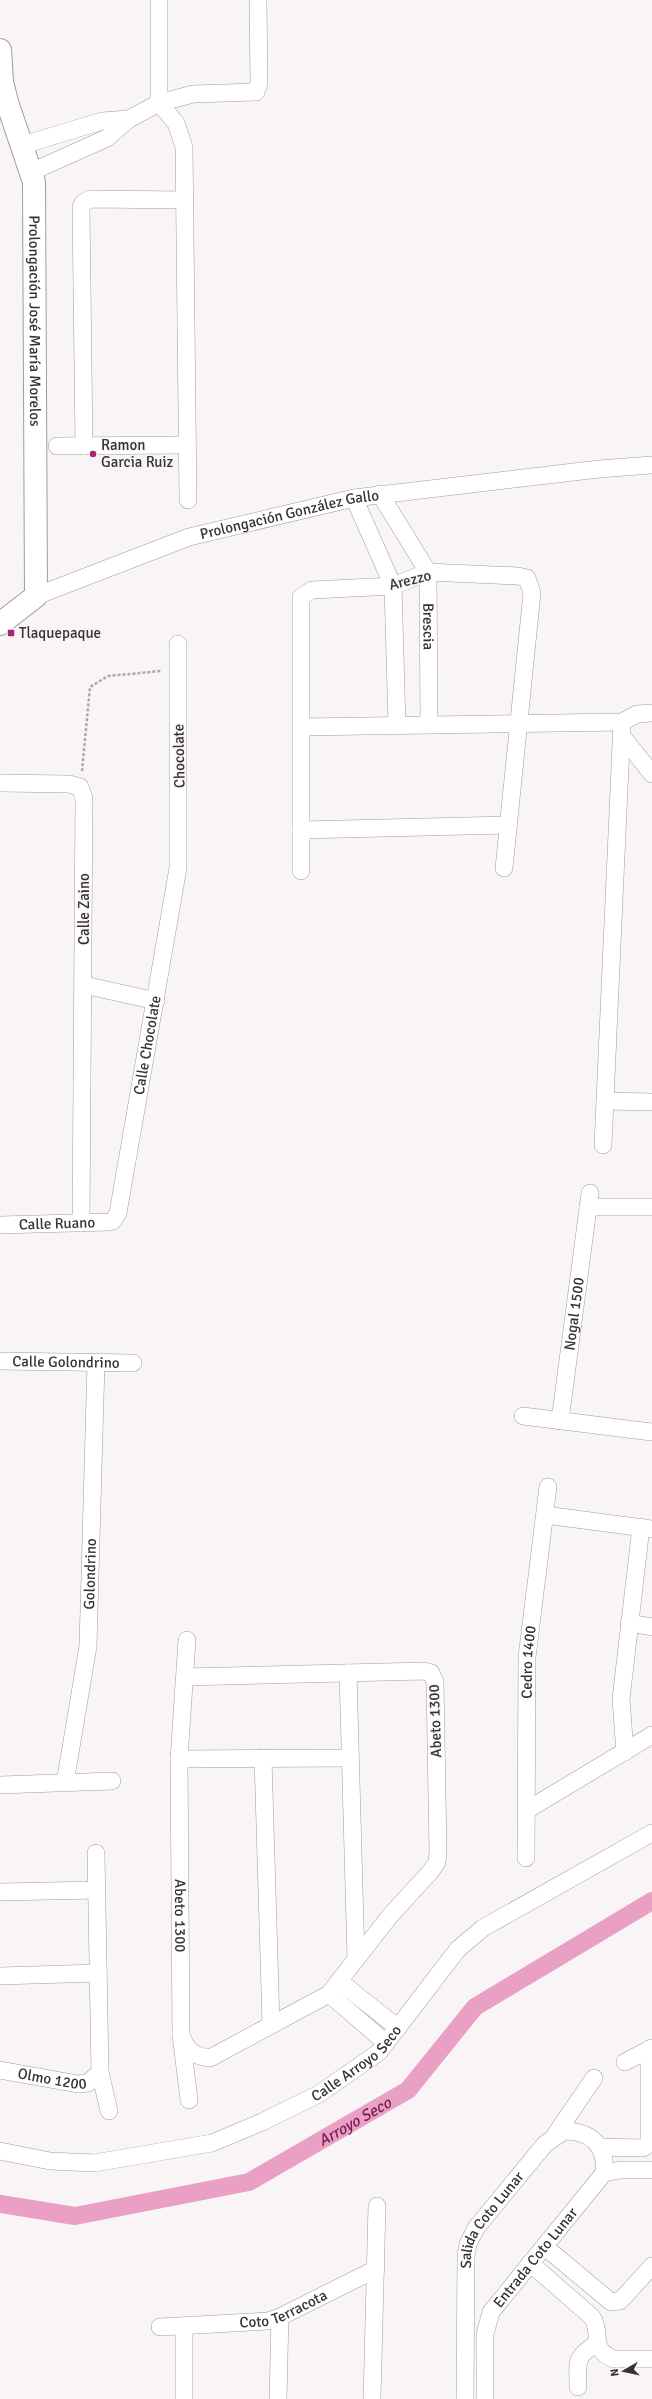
<svg xmlns="http://www.w3.org/2000/svg" width="652" height="2399" font-family="Signika,sans-serif">
  <style>
    .lines { fill: none; stroke-linecap: round; stroke-linejoin: round }
    .canal { stroke: #ea9fc4; stroke-width: 18 }
    .street-casing { stroke: #a09c9e; stroke-width: 18 }
    .secondary-casing { stroke: #a09c9e; stroke-width: 24 }
    .path { stroke: #aca9aa; stroke-width: 2.5; stroke-dasharray: 3 2; stroke-linecap: butt }
    .street { stroke: #fff; stroke-width: 17 }
    .secondary { stroke: #fff; stroke-width: 22 }
    .poi-dot { fill: #a62573; stroke: #f9f5f7; stroke-width: 1.5 }
    .labels { text-anchor: middle; stroke-width: 3; stroke-linejoin: round; paint-order: stroke }
    .street-label { font-size: 15px; fill: #343333; stroke: #f9f5f7 }
    .poi-label { font-size: 15px; fill: #343333; stroke: #f9f5f7; text-anchor: start }
    .water-label { font-size: 16px; font-style: italic; fill: #772053; stroke: #f9f5f7 }
  </style>
  <rect width="100%" height="100%" fill="#f9f5f7"/>
  <g class="lines">
    <path class="canal" id="s1" d="M0,2204L75,2216L249,2182L408,2090L475,2007L652,1901"/>
    <defs>
      <g id="street">
        <path d="M159,0V103L176,123L184,147L188,500"/>
        <path d="M23,145L102,121L129,119"/>
        <path d="M31,172L107,138L129,119L159,103L193,94L256,92L259,83L258,0"/>
        <path d="M57,446L187,445"/>
        <path d="M84,446L81,207L83,203L90,199L185,200"/>
        <path id="s2" d="M380,494L428,572L429,725"/>
        <path d="M354,498L393,586L397,725"/>
        <path id="s3" d="M36,596L189,537L354,498L599,469L652,465"/>
        <path d="M302,727L622,722L637,714L652,713"/>
        <path d="M621,735L652,774"/>
        <path d="M0,783L69,784L80,787L84,798L81,1223"/>
        <path d="M301,830L508,825"/>
        <path d="M301,871V597L312,590L393,586L428,572L518,576L527,578L532,593L504,868"/>
        <path d="M84,985L156,1001"/>
        <path d="M605,1101L652,1102"/>
        <path d="M603,1145L622,722"/>
        <path d="M588,1207H652"/>
        <path id="s4" d="M0,1225L109,1222L113,1221L118,1213L178,868V644"/>
        <path id="s5" d="M0,1361L133,1363"/>
        <path d="M523,1416L652,1432"/>
        <path id="s6" d="M560,1421L590,1193"/>
        <path d="M545,1515L652,1529"/>
        <path d="M629,1623L652,1627"/>
        <path id="s7" d="M187,1640L179,1759L181,2035L189,2100"/>
        <path d="M348,1673L356,1959"/>
        <path d="M625,1752L621,1699L641,1527"/>
        <path d="M263,1758L271,2024"/>
        <path d="M179,1759L350,1758"/>
        <path id="s8" d="M65,1783L88,1646L96,1363"/>
        <path d="M0,1785L112,1781"/>
        <path d="M527,1810L652,1735"/>
        <path d="M96,1853L100,2072L109,2111"/>
        <path id="s9" d="M526,1858L527,1657L548,1487"/>
        <path d="M0,1892L97,1890"/>
        <path d="M0,1976L98,1973"/>
        <path d="M339,1981L398,2028"/>
        <path d="M329,1994L386,2043"/>
        <path d="M181,2035C187,2050 193,2056 210,2058L329,1994L389,1917L431,1871L437,1862L438,1852L435,1682L431,1673L424,1671L185,1677"/>
        <path d="M625,2062L652,2048"/>
        <path id="s10" d="M0,2070L78,2084L88,2083L100,2072"/>
        <path d="M555,2135L594,2078"/>
        <path d="M599,2147L643,2148L649,2144V2049"/>
        <path id="s11" d="M0,2151L50,2161L94,2163L212,2143L262,2122L319,2094L379,2052L458,1949L483,1928L652,1833"/>
        <path d="M545,2247L611,2302L620,2301L652,2266"/>
        <path d="M530,2263L592,2317C603,2333 588,2347 613,2359H652"/>
        <path id="s12" d="M160,2327L268,2321L280,2317L376,2269"/>
        <path d="M578,2387C578,2361 574,2358 597,2343"/>
        <path d="M184,2399V2326"/>
        <path d="M278,2399L280,2317"/>
        <path d="M372,2399L377,2206"/>
        <path id="s13" d="M465,2399L466,2256L468,2244L476,2228L545,2144L564,2131C591,2131 607,2146 604,2173"/>
        <path id="s14" d="M485,2399V2334L491,2312L604,2173L620,2170H652"/>
      </g>
      <g id="secondary">
        <path id="s15" d="M0,50L2,82L7,102L34,182L36,596L0,624"/>
      </g>
    </defs>
    <use href="#street" class="street-casing"/>
    <use href="#secondary" class="secondary-casing"/>
    <path class="path" d="M82,771L90,687L108,676L161,671"/>
    <use href="#street" class="street"/>
    <use href="#secondary" class="secondary"/>
  </g>
  <g class="poi-dot">
    <circle cx="93" cy="454" r="4"/>
    <rect x="7" y="629" width="8" height="8" rx="2"/>
  </g>
  <g class="labels">
    <g class="street-label">
      <text dy="5" stroke="none"><textPath href="#s15" startOffset="276">Prolongación José María Morelos</textPath></text>
      <text dy="5" stroke="none"><textPath href="#s3" startOffset="267">Prolongación González Gallo</textPath></text>
      <text transform="translate(410 580) rotate(-14)" y="5">Arezzo</text>
      <text dy="5" stroke="none"><textPath href="#s2" startOffset="146">Brescia</textPath></text>
      <text transform="translate(179 756) rotate(-91)" y="5">Chocolate</text>
      <text transform="translate(84 909) rotate(-90)" y="5">Calle Zaino</text>
      <text dy="5" stroke="none"><textPath href="#s4" startOffset="293">Calle Chocolate</textPath></text>
      <text dy="5" stroke="none"><textPath href="#s4" startOffset="57">Calle Ruano</textPath></text>
      <text dy="5" stroke="none"><textPath href="#s6" startOffset="108">Nogal 1500</textPath></text>
      <text dy="5" stroke="none"><textPath href="#s5" startOffset="66">Calle Golondrino</textPath></text>
      <text dy="5" stroke="none"><textPath href="#s8" startOffset="211">Golondrino</textPath></text>
      <text dy="5" stroke="none"><textPath href="#s9" startOffset="196">Cedro 1400</textPath></text>
      <text transform="translate(435 1721) rotate(-92)" y="5">Abeto 1300</text>
      <text dy="5" stroke="none"><textPath href="#s7" startOffset="276">Abeto 1300</textPath></text>
      <text dy="5" stroke="none"><textPath href="#s11" startOffset="381">Calle Arroyo Seco</textPath></text>
      <text dy="5" stroke="none"><textPath href="#s10" startOffset="53">Olmo 1200</textPath></text>
      <text dy="5" stroke="none"><textPath href="#s13" startOffset="187">Salida Coto Lunar</textPath></text>
      <text dy="5" stroke="none"><textPath href="#s14" startOffset="158">Entrada Coto Lunar</textPath></text>
      <text dy="5" stroke="none"><textPath href="#s12" startOffset="126">Coto Terracota</textPath></text>
    </g>
    <g class="poi-label">
      <text x="101" y="450">Ramon<tspan x="101" dy="17">Garcia Ruiz</tspan></text>
      <text x="19" y="638">Tlaquepaque</text>
    </g>
    <g class="water-label">
      <text dy="6" stroke="none"><textPath href="#s1" startOffset="375">Arroyo Seco</textPath></text>
    </g>
  </g>
  <g transform="translate(624 2371) rotate(261)" stroke="#f9f5f7" stroke-width="3" paint-order="stroke">
  <path d="M0-3L7 15L0 10L-7 15Z" fill="#343333"/>
  <text y="-6" font-size="11" font-weight="bold" text-anchor="middle" fill="#343333">N</text>
  </g>
</svg>
